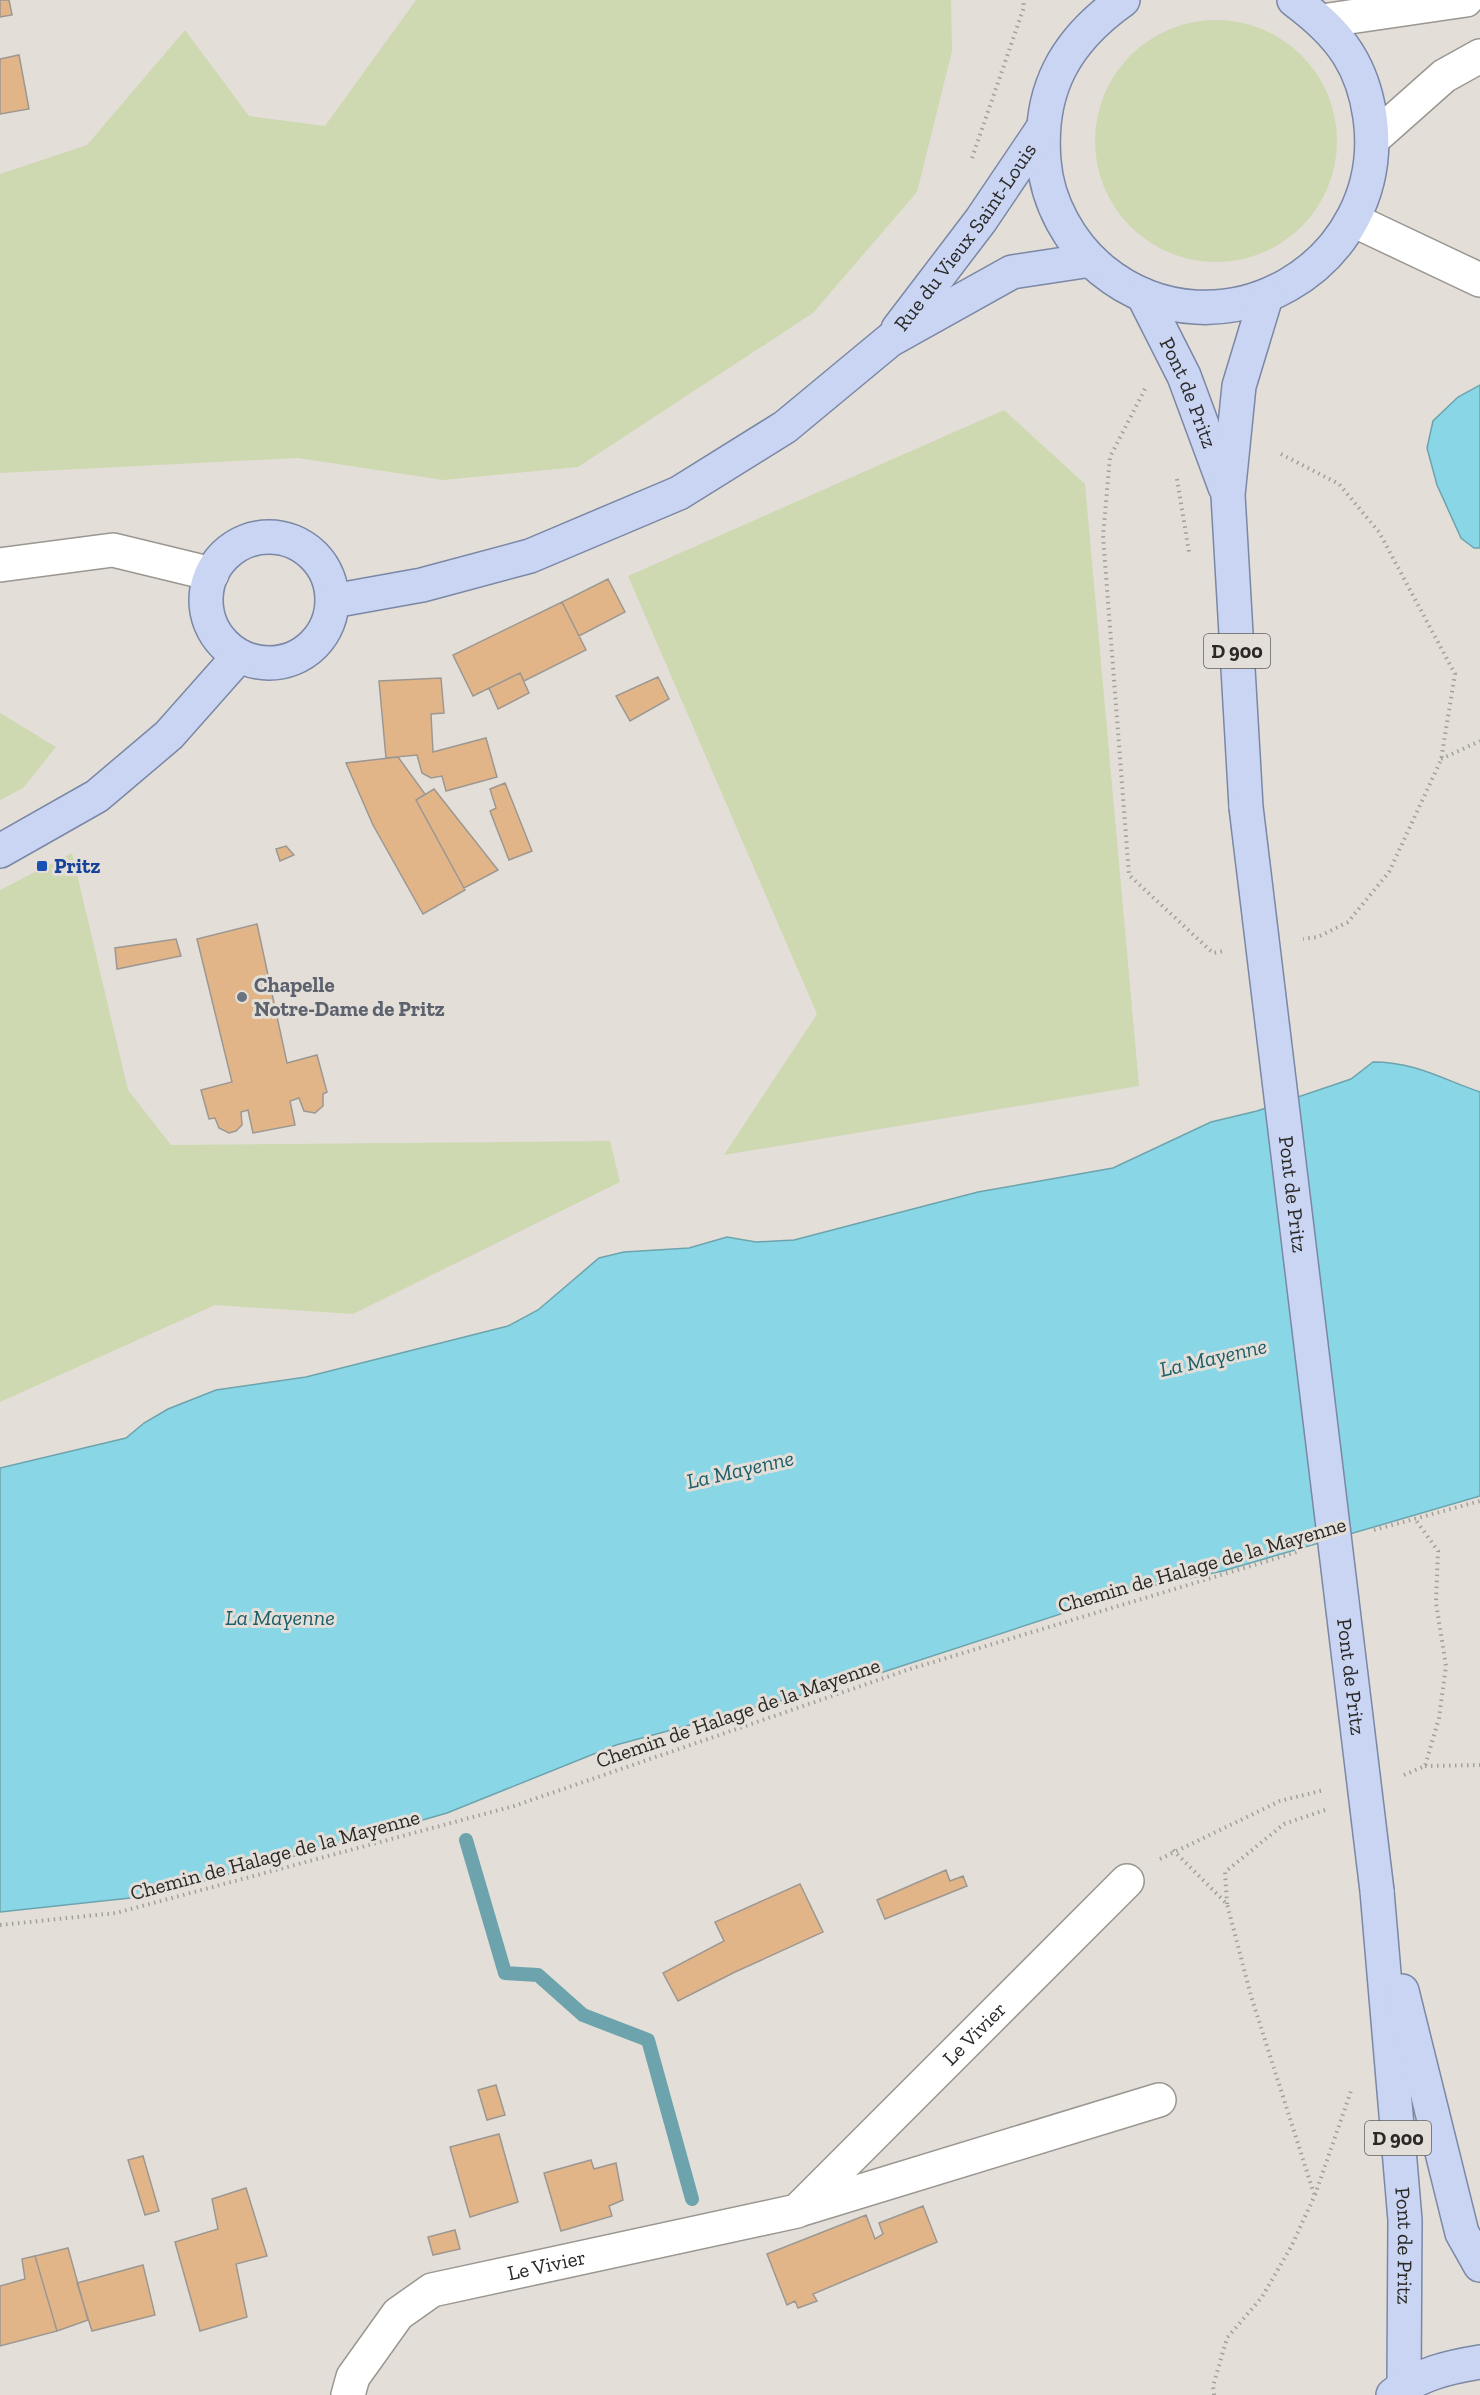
<svg xmlns="http://www.w3.org/2000/svg" width="1480" height="2395" font-family="'Zilla Slab',serif">
  <style>
    .green { fill: #ced8b1 }
    .water { fill: #89d7e6; stroke: #6da3ad; stroke-width: 1.5 }
    .lines { fill: none; stroke-linecap: round; stroke-linejoin: round }
    .stream { stroke: #6da3ad; stroke-width: 14 }
    .building { fill: #e2b588; stroke: #9d9792; stroke-width: 1.5 }
    .minor-casing { stroke: #9a9690; stroke-width: 36 }
    .major-casing { stroke: #7a87a5; stroke-width: 36 }
    .path { stroke: #a3a09a; stroke-width: 4; stroke-dasharray: 1.5 4.5; stroke-linecap: butt }
    .minor { stroke: #fff; stroke-width: 33 }
    .major { stroke: #c9d5f2; stroke-width: 33 }
    .major-bridge-casing { stroke: #7a87a5; stroke-width: 36; stroke-linecap: butt }
    .major-bridge { stroke: #c9d5f2; stroke-width: 33 }
    .transit-dot { fill: #1a4fb4; stroke: #e3dfd8; stroke-width: 2 }
    .worship-dot { fill: #6b7280; stroke: #e3dfd8; stroke-width: 2 }
    .labels { text-anchor: middle; stroke-width: 6; stroke-linejoin: round; paint-order: stroke }
    .shield { fill: #e3dfd8; stroke: #62605c; stroke-width: 1.5 }
    .shield-label { font-size: 20px; font-weight: bold; fill: #2b2927 }
    .street-label { font-size: 21px; fill: #2b2927; stroke: #e3dfd8 }
    .transit-label { font-size: 21px; font-weight: bold; fill: #164399; stroke: #e3dfd8; text-anchor: start }
    .worship-label { font-size: 21px; font-weight: bold; fill: #5b616d; stroke: #e3dfd8; text-anchor: start }
    .water-label { font-size: 22px; font-style: italic; fill: #1e5e69; stroke: #e3dfd8 }
  </style>
  <rect width="100%" height="100%" fill="#e3dfd8"/>
  <path class="green" d="M416,0H951L952,51L917,192L813,313L578,467L443,480L298,458L0,473V174L87,145L185,30L249,116L325,126Z
    M1095 141a121 121 0 1 1 242 0a121 121 0 1 1-242 0Z
    M1004,410L1085,484L1139,1086L724,1155L817,1014L628,576Z
    M0,713L56,747L23,788L0,800Z
    M72,853L128,1090L171,1145L610,1141L620,1182L353,1314L215,1305L0,1402V890Z"/>
  <path class="water" d="M1480,385V548H1474L1461,538L1437,485L1427,448L1433,421L1458,397Z
    M1373,1062C1415,1062 1442,1079 1480,1092V1496L1223,1571L1137,1589L868,1677L616,1745L447,1813L360,1838L149,1896L0,1912V1468L126,1438L144,1423L168,1409L216,1390L306,1377L508,1326L538,1310L599,1258L624,1252L689,1248L727,1237L756,1242L794,1240L978,1192L1113,1168L1211,1122L1257,1111L1351,1079Z"/>
  <g class="lines">
    <path class="stream" d="M466,1840L505,1973L538,1975L583,2015L648,2040L692,2199"/>
  </g>
  <path class="building" d="M0,0H9L12,15L0,17Z
    M19,55L29,109L0,114V59Z
    M608,579L625,612L579,636L562,602Z
    M562,602L586,650L524,681L520,673L473,696L453,655Z
    M520,673L529,693L498,709L489,688Z
    M658,677L669,699L630,721L616,696Z
    M441,678L444,713L431,714L433,752L486,738L497,777L446,791L442,776L431,778L422,773L417,755L386,758L379,681Z
    M398,757L425,794L416,800L465,890L423,914L373,825L346,763Z
    M505,783L532,851L509,860L490,811L496,808L490,789Z
    M434,789L498,870L464,888L416,800Z
    M286,846L294,855L280,861L276,849Z
    M257,924L287,1063L317,1055L327,1092L323,1094V1106L315,1113L304,1111L299,1098L290,1101L295,1125L253,1133L248,1110L241,1112L242,1125L236,1131L229,1133L219,1128L215,1118L209,1119L201,1090L232,1082L197,939Z
    M176,939L181,956L117,969L115,948Z
    M946,1870L950,1881L963,1876L967,1886L885,1919L877,1900Z
    M800,1884L823,1932L735,1972L678,2001L663,1973L724,1941L715,1922Z
    M496,2085L505,2115L487,2120L478,2090Z
    M499,2134L518,2202L470,2217L450,2147Z
    M143,2156L159,2211L145,2215L128,2160Z
    M591,2160L594,2169L616,2163L623,2200L609,2206L612,2216L561,2231L544,2173Z
    M246,2188L267,2256L236,2264L247,2317L200,2331L175,2242L218,2229L212,2199Z
    M923,2206L937,2242L813,2294L817,2301L798,2308L795,2301L787,2305L767,2254L866,2215L875,2239L883,2234L879,2223Z
    M455,2230L460,2249L433,2255L428,2237Z
    M68,2248L88,2320L57,2331L35,2256Z
    M35,2256L57,2331L0,2346V2286L25,2279L22,2259Z
    M143,2265L155,2315L92,2331L77,2283Z"/>
  <g class="lines">
    <defs>
      <g id="minor">
        <path d="M1322,21L1466,0"/>
        <path d="M1373,139L1444,76L1480,56"/>
        <path d="M1353,220L1480,280"/>
        <path d="M0,565L113,550L212,574"/>
        <path d="M802,2209L1159,2100"/>
        <path id="s1" d="M348,2395L353,2377L398,2314L432,2290L797,2211L1127,1881"/>
      </g>
      <g id="major">
        <path d="M1123,0C1065,41 1038,90 1044,161C1047,202 1070,244 1102,270C1219,365 1391,266 1370,117C1367,96 1360,73 1348,54C1334,32 1315,16 1294,0"/>
        <path id="s2" d="M1143,295L1184,376L1225,487"/>
        <path id="s3" d="M898,329L981,220L1041,131"/>
        <circle cx="269" cy="600" r="63"/>
        <path d="M333,601L422,585L530,556L679,493L785,427L890,340L1012,272L1091,260"/>
        <path d="M1246,807L1228,495L1239,386L1266,297"/>
        <path d="M0,851L97,796L169,735L239,656"/>
        <path id="s4" d="M1377,1891L1405,2220L1404,2385"/>
        <path d="M1402,1991L1462,2233L1480,2265"/>
        <path d="M1393,2395C1418,2374 1449,2367 1480,2362"/>
      </g>
    </defs>
    <use href="#minor" class="minor-casing"/>
    <use href="#major" class="major-casing"/>
    <path class="path" d="M972,158L1024,7L1023,0
      M1145,389L1110,457L1103,536L1129,875L1213,953L1224,951
      M1281,454L1339,484L1379,532L1455,674L1441,760L1389,872L1348,922L1318,937L1303,939
      M1177,479L1189,552
      M1441,759L1480,741
      M1374,1530L1480,1501
      M1425,1766L1480,1765
      M1404,1775L1425,1766L1439,1718L1446,1666L1436,1603L1438,1551L1415,1519
      M1173,1850L1227,1904L1251,1996L1314,2194
      M1160,1859L1280,1801L1324,1790
      M1227,1904L1225,1872L1284,1824L1328,1809
      M0,1925L116,1913L514,1806L910,1669L1297,1552
      M1214,2395L1213,2386L1227,2338L1262,2297L1291,2247L1315,2195L1352,2088"/>
    <use href="#minor" class="minor"/>
    <use href="#major" class="major"/>
    <defs>
      <g id="major-bridge">
        <path id="s5" d="M1246,807L1377,1891"/>
      </g>
    </defs>
    <use href="#major-bridge" class="major-bridge-casing"/>
    <use href="#major-bridge" class="major-bridge"/>
  </g>
  <rect class="transit-dot" x="36" y="860" width="12" height="12" rx="3"/>
  <circle class="worship-dot" cx="242" cy="997" r="6"/>
  <g class="labels">
    <g class="shield">
      <rect x="1204" y="634" width="66" height="34" rx="4.5"/>
      <rect x="1365" y="2121" width="66" height="34" rx="4.5"/>
    </g>
    <g class="shield-label">
      <text x="1237" y="658">D 900</text>
      <text x="1398" y="2145">D 900</text>
    </g>
    <g class="street-label">
      <text dy="7" stroke="none"><textPath href="#s3" startOffset="114">Rue du Vieux Saint-Louis</textPath></text>
      <text dy="7" stroke="none"><textPath href="#s2" startOffset="108">Pont de Pritz</textPath></text>
      <text dy="7" stroke="none"><textPath href="#s5" startOffset="390">Pont de Pritz</textPath></text>
      <text transform="translate(1202 1565) rotate(-16)" y="7">Chemin de Halage de la Mayenne</text>
      <text dy="7" stroke="none"><textPath href="#s5" startOffset="876">Pont de Pritz</textPath></text>
      <text transform="translate(738 1713) rotate(-19)" y="7">Chemin de Halage de la Mayenne</text>
      <text transform="translate(275 1855) rotate(-15)" y="7">Chemin de Halage de la Mayenne</text>
      <text dy="7" stroke="none"><textPath href="#s1" startOffset="762">Le Vivier</textPath></text>
      <text dy="7" stroke="none"><textPath href="#s4" startOffset="356">Pont de Pritz</textPath></text>
      <text dy="7" stroke="none"><textPath href="#s1" startOffset="255">Le Vivier</textPath></text>
    </g>
    <g class="transit-label">
      <text x="54" y="873">Pritz</text>
    </g>
    <g class="worship-label">
      <text x="254" y="992">Chapelle<tspan x="254" dy="24">Notre-Dame de Pritz</tspan></text>
    </g>
    <g class="water-label">
      <text transform="translate(1213 1357) rotate(-13)" y="8">La Mayenne</text>
      <text transform="translate(740 1469) rotate(-13)" y="8">La Mayenne</text>
      <text x="280" y="1625">La Mayenne</text>
    </g>
  </g>
</svg>
